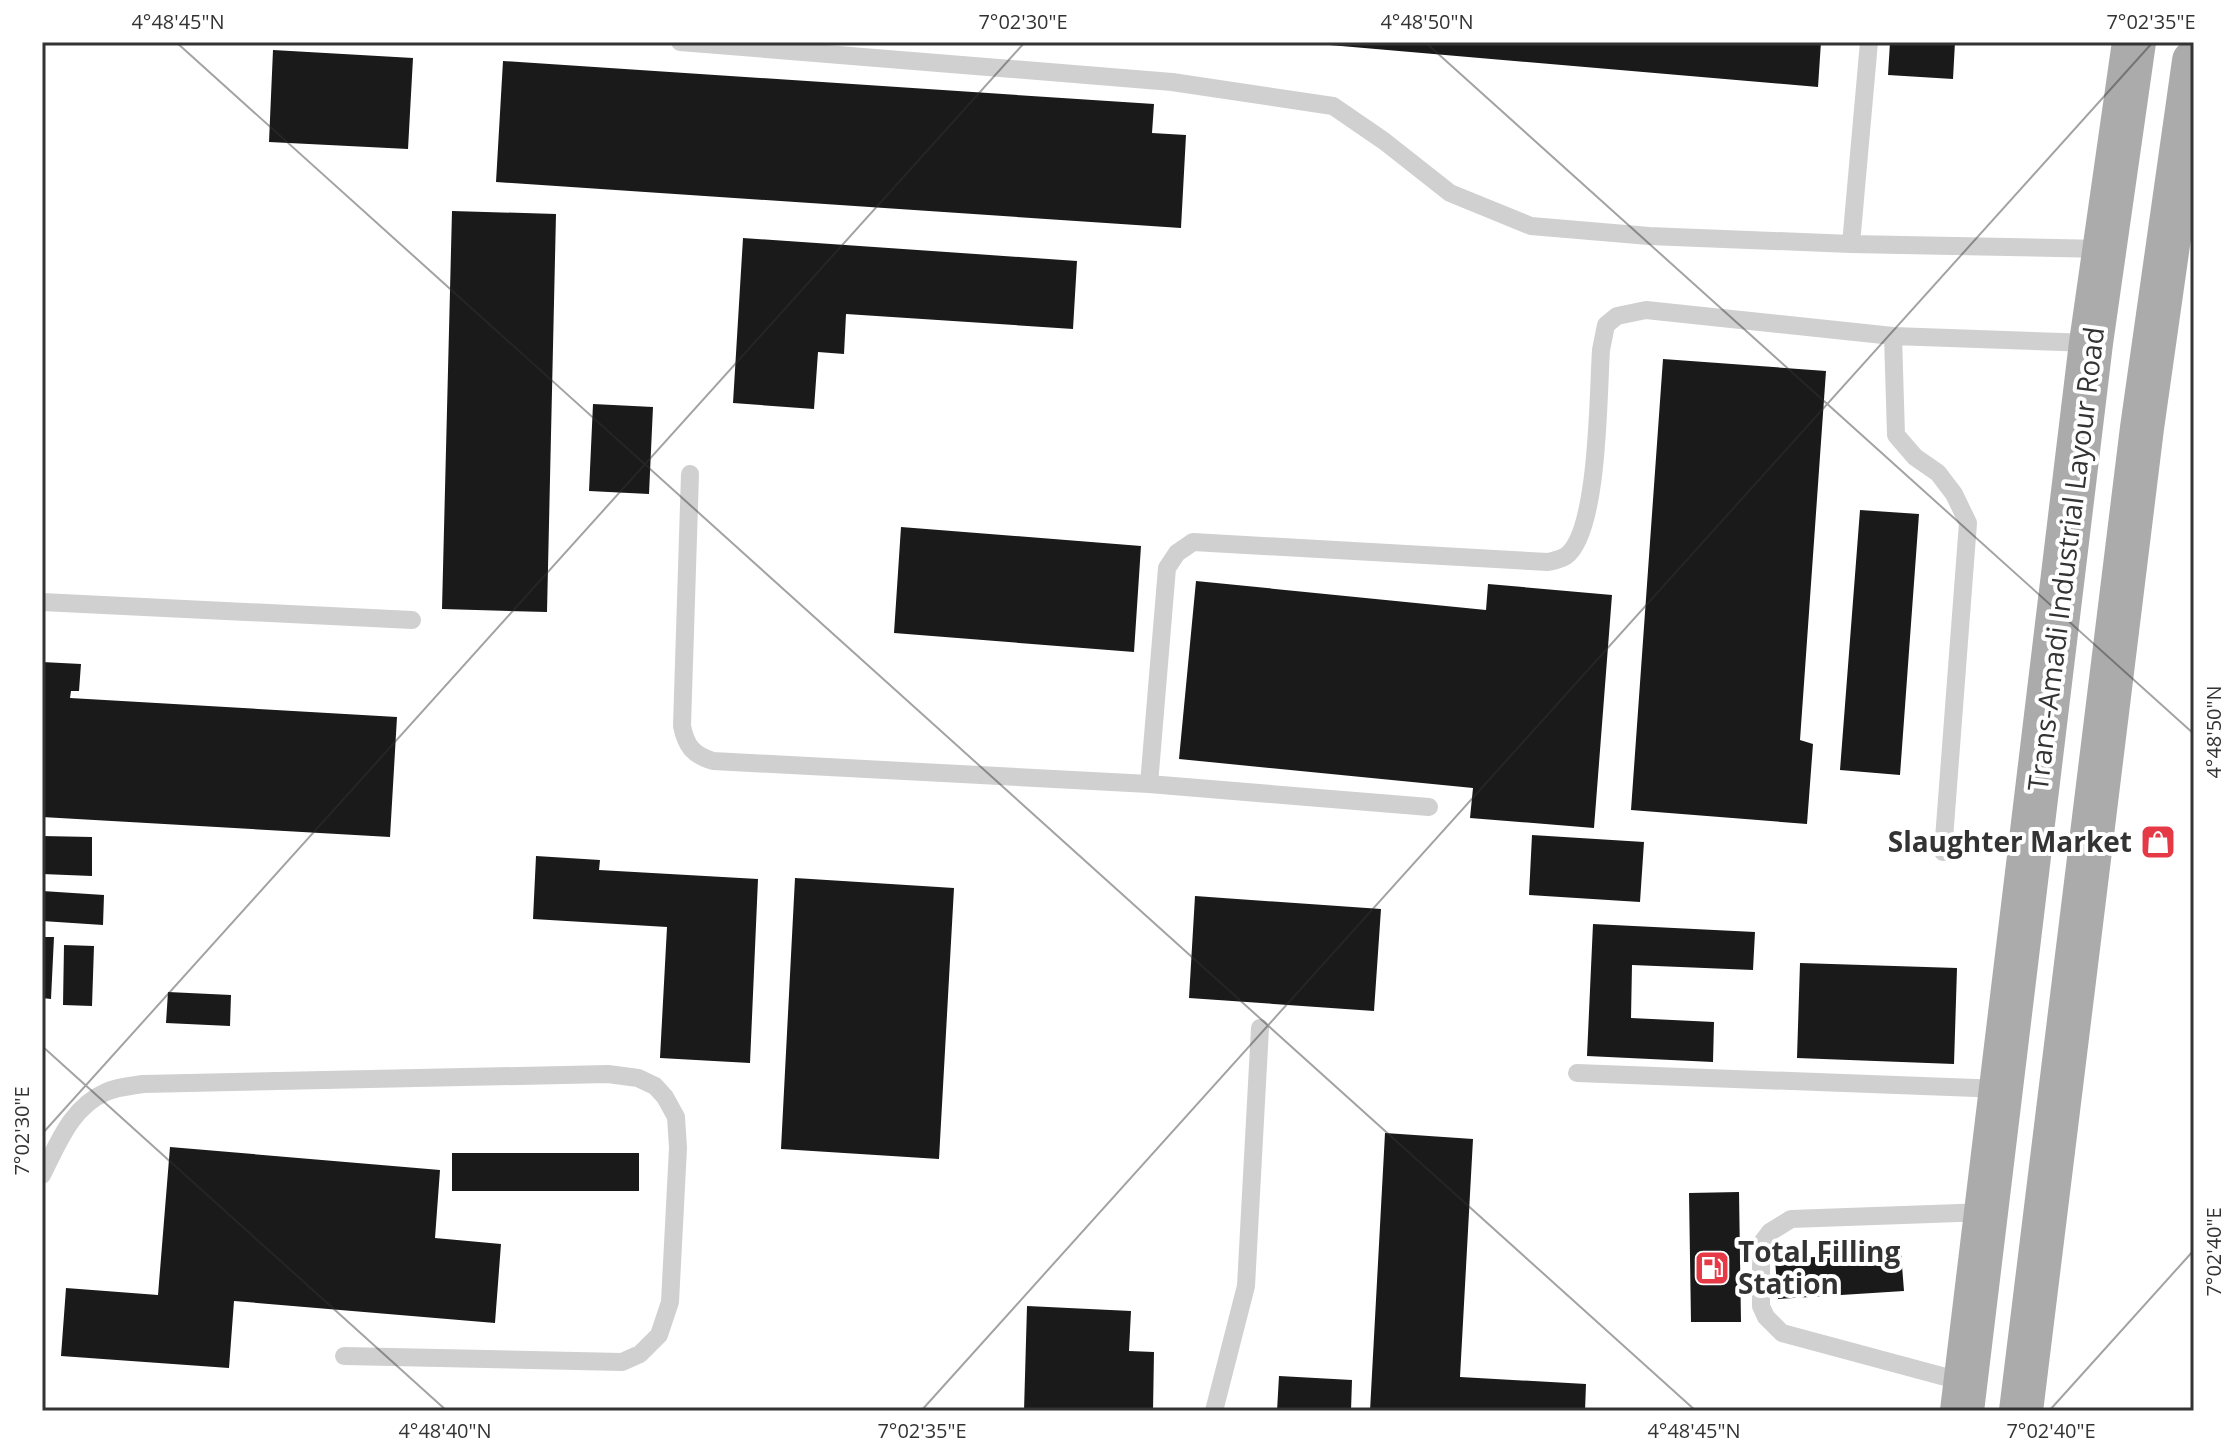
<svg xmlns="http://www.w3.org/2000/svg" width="2236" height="1453" font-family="'Open Sans',sans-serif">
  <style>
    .building { fill: #1a1a1a }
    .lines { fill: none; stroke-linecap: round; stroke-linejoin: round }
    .lane { stroke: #d0d0d0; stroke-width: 18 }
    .primary { stroke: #ababab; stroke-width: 44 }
    .ticks { fill: none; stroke: #333; stroke-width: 2; stroke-opacity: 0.45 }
    .labels { text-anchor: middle; stroke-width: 8; stroke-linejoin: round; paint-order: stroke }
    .street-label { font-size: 28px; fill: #333; stroke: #fff }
    .poi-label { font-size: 28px; font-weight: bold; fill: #333; stroke: #fff; text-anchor: end }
    .neatline { fill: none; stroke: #333; stroke-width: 3 }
    .ticks-label { font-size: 20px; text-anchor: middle; fill: #333 }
  </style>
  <rect width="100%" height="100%" fill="#fff"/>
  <path class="building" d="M1318,42H1821L1818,87L1318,44Z
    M1890,42H1955L1953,79L1888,75Z
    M273,50L413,58L408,149L269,142Z
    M503,61L1154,104L1152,133L1186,135L1181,228L496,182Z
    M452,211L556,214L547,612L442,609Z
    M743,238L1077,261L1073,329L846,314L844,354L818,352L814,409L733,403Z
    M1663,359L1826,371L1800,740L1813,744L1807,824L1631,810Z
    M593,404L653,407L649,494L589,491Z
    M1860,510L1919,514L1900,775L1840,770Z
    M901,527L1141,546L1134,652L894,633Z
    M1196,581L1486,610L1488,584L1612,595L1594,828L1470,818L1473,788L1179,759Z
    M42,662L81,664L79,691H71L70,698L397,717L390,837L42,817Z
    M1532,835L1644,842L1640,902L1529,895Z
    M42,836L92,837V876L42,874Z
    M536,856L600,860L599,870L758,879L750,1063L660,1058L667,927L533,919Z
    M795,878L954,888L939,1159L781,1149Z
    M42,891L104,895L103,925L42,921Z
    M1195,896L1381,909L1374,1011L1189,998Z
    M1593,924L1755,932L1753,970L1632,965L1631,1018L1714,1022L1713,1062L1587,1056Z
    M42,937H54L51,999L42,998Z
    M64,945L94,946L92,1006L63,1005Z
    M1800,963L1957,968L1954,1064L1797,1058Z
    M168,992L231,995L230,1026L166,1023Z
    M1385,1133L1473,1139L1460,1377L1586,1384L1585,1411H1370Z
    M170,1147L440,1170L435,1238L501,1244L495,1323L234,1301L229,1368L61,1356L66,1288L158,1295Z
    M452,1153H639V1191H452Z
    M1739,1192L1741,1322H1691L1689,1193Z
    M1901,1253L1904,1291L1778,1299L1775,1259Z
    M1027,1306L1131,1311L1129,1351L1154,1352L1153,1411H1024Z
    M1279,1376L1352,1380L1351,1411H1277Z"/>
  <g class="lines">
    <path class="lane" d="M680,42L1172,82L1333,106L1384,141L1450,193L1531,226L1649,236L1851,244L2104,249
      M1851,244L1869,42
      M1893,336L1896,435L1915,457L1938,473L1954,494L1968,523L1943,852
      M690,474L682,726C686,746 693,755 713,761L1149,784L1429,807
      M42,602L412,620
      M1149,784L1167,568L1177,553L1193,542L1548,562C1553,561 1561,559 1566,556C1599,532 1598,393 1601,350L1606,325L1617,316L1646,310L1893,336L2091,343
      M1577,1073L2002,1089
      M42,1175C58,1144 71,1107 106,1092C117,1087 131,1086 143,1084L608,1074L638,1078L655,1086L665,1097L676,1117L678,1148L670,1302L659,1335L640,1354L622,1362L344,1356
      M1964,1382L1782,1333L1766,1317L1761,1306V1244L1770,1232L1791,1219L1987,1212
      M1214,1411L1246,1286L1260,1028"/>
    <path class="primary" d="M1962,1411L2091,343L2134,42
      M2021,1411L2142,428L2194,61"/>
  </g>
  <path class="ticks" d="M176,42L1696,1411M1425,42L2194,734M42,1046L447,1411M42,1134L1025,42M921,1411L2153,42M2049,1411L2194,1250"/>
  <defs>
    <symbol id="shop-square" viewBox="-11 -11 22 22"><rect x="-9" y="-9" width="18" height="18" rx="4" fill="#e63946" stroke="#fff"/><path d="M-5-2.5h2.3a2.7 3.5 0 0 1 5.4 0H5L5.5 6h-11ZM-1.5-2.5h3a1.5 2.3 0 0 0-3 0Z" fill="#fff"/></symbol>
    <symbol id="fuel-square" viewBox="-11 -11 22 22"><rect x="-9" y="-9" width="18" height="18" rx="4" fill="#e63946" stroke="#fff"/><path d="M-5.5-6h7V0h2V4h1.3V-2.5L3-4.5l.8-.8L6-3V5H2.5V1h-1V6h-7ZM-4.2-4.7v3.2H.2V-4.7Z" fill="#fff"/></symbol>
  </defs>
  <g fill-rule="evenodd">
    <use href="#shop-square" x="2138" y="822" width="40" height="40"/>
    <use href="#fuel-square" x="1692" y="1248" width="40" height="40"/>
  </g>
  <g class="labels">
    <g class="street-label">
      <text transform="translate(2066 559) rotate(-83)" y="10">Trans-Amadi Industrial Layour Road</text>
    </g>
    <g class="poi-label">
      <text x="2132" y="852">Slaughter Market</text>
      <text x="1738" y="1262" text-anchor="start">Total Filling<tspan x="1738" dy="32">Station</tspan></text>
    </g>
  </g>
  <rect width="2236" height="1453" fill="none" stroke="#ffffff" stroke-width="88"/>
  <rect x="44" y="44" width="2148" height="1365" class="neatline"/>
  <g class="ticks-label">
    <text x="178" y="29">4°48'45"N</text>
    <text x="1023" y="29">7°02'30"E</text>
    <text x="1427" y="29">4°48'50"N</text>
    <text x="2151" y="29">7°02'35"E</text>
    <text transform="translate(2214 732) rotate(-90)" y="7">4°48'50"N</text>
    <text transform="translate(22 1131) rotate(-90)" y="7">7°02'30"E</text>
    <text transform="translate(2214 1252) rotate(-90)" y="7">7°02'40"E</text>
    <text x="445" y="1438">4°48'40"N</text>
    <text x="922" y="1438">7°02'35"E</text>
    <text x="1694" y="1438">4°48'45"N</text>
    <text x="2051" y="1438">7°02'40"E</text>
  </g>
</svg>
